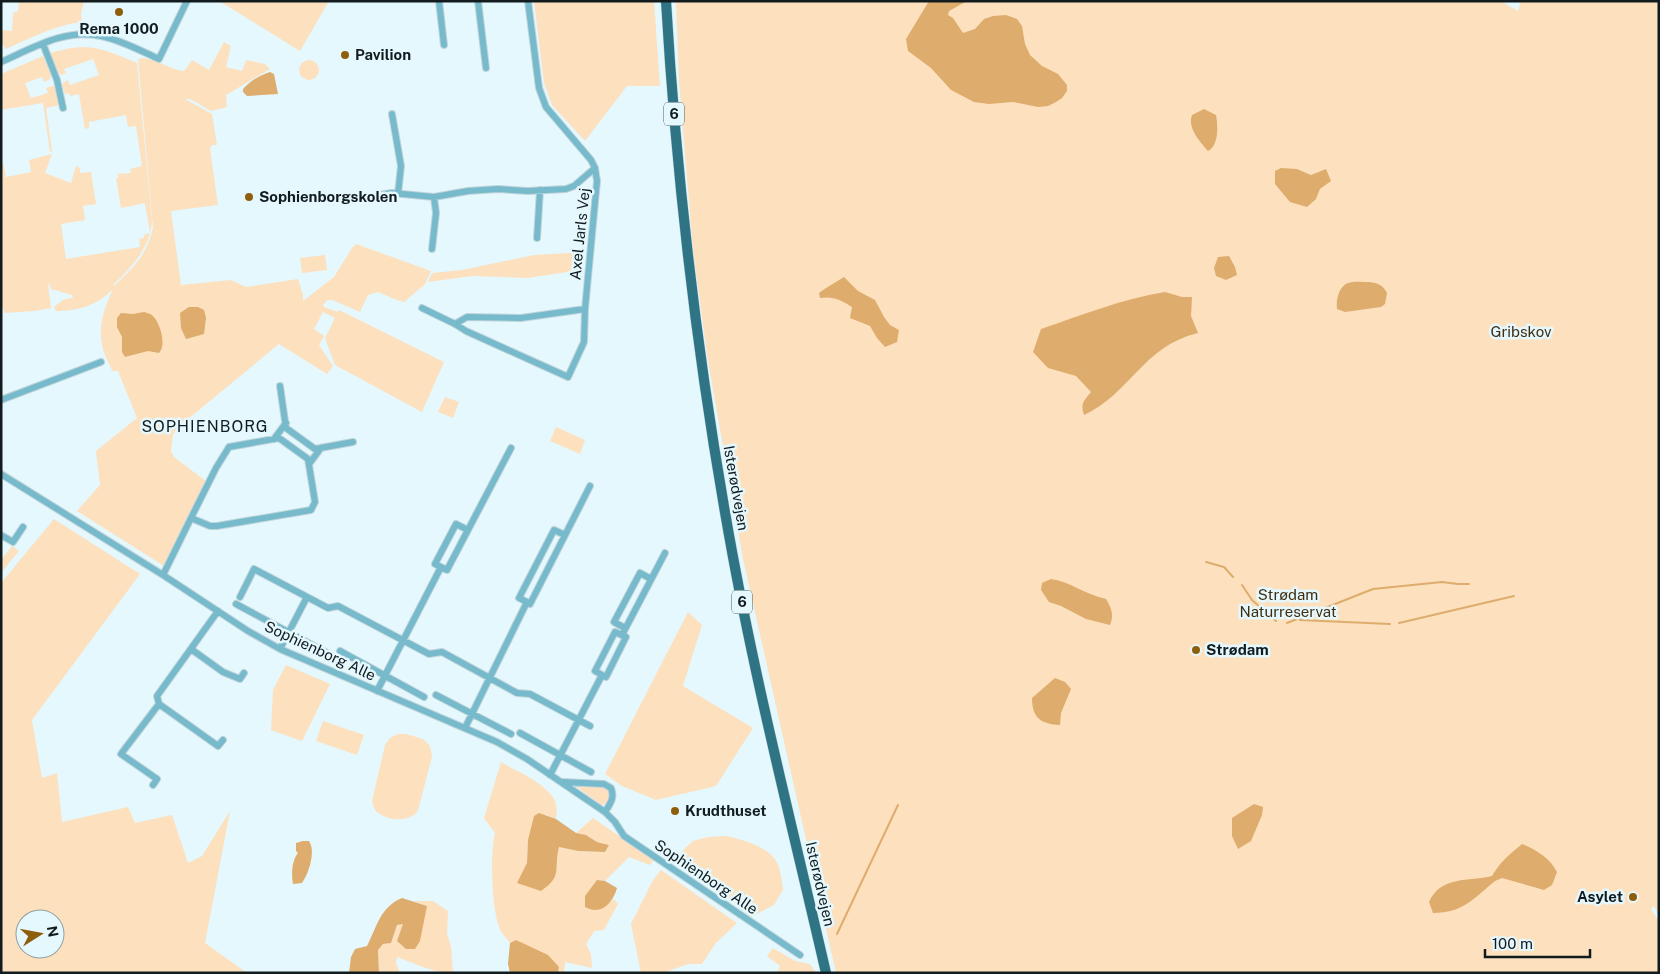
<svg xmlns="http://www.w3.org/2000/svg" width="1660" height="974" font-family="'Public Sans',sans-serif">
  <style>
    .green { fill: #fde0be; fill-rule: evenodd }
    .water { fill: #deac6c }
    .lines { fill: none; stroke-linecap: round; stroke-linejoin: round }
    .stream { stroke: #deac6c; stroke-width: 2 }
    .minor-casing { stroke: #c2d5da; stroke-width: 8 }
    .trunk-casing { stroke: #c2d5da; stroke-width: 11 }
    .minor { stroke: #77bacb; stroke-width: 6 }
    .trunk { stroke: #2e7484; stroke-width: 10 }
    .poi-dot { fill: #8f5e0b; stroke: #e4f8fe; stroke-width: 2 }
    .labels { text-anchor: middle; stroke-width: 5; stroke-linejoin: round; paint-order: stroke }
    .shield { fill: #e4f8fe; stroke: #515e61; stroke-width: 1 }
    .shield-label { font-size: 14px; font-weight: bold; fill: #121c1e }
    .poi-label { font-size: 15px; font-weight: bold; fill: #121c1e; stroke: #e4f8fe; text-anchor: start }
    .street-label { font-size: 15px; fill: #121c1e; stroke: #e4f8fe }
    .park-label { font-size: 15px; fill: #412d10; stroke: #e4f8fe }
    .neighbourhood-label { font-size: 16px; letter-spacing: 1px; fill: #121c1e; stroke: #e4f8fe }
  </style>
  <rect width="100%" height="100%" fill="#e4f8fe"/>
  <path class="green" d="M19,1H84L81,13L82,22C55,25 31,38 6,49L1,42V30L12,31L13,13L18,11Z
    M219,1H329L300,51Z
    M534,1H654L660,86H627L585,141L552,105L544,83Z
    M676,1H1501L1518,11L1521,1H1659V915L1654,906L1651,909L1659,922V973H836L743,559L708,361L693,250L679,81ZM1297,169L1311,175L1320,189L1316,199Z
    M224,42L231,46L226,67L242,71L246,60L265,64L270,69L226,95L227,107L211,111L190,99H185L212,114L217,145H212L210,149L218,205L171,211L181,285L231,280L246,287L298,279L303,295V301L334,277L352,248L356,244L431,271L425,284L404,302L394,299L378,292L368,295L360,312L332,300H327L323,305L324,307L338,312L339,310L444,362L422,412L335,365L325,338L335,318L323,312L314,329L324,336L319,345L333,366L327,374L279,344L182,424L173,434L171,451L174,457L207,482L164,566L77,511L100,485L96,451L137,418L118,371H112C109,362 103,353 102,344C98,325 105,306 113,289C97,305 80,311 56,311L54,307L63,300L72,298L73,297L72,295L51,289L50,285L48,284L51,308L34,311L5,313L1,305V163L3,162L6,177L31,172L29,160L52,154L45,173L71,183L76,166L80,168V173L91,172L96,204L83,206L85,220L61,224L66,259L140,247L139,239L144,238V235L150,233L145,203L121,208L116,178H118V174L131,173L130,169L142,166L136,126L128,127L126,115L89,122V128L85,129L79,94L70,96L69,93L65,94L62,85L64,82L68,80L70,85L99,75L93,59L64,69L66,73L62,75L58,73L50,53C90,42 100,48 137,63L152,221C150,248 132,267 113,285H115C135,266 146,256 153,228L138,59C151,55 169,70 184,71L192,60L209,70Z
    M43,56L51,75L50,79L44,82L42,77L25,83L31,98L48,93L46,88L52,86L55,87L59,105L46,108L52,151L50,152L43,103L1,110V74Z
    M299 70a10 10 0 1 1 20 0a10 10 0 1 1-20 0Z
    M568,253H577L580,270L528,278L472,276L428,282L432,273L462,270L534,255Z
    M325,255L327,270L302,273L300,258Z
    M445,397L459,402L453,418L438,412Z
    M556,427L585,440L580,454L550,441Z
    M54,519L140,574L32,720L42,778L57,773L62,822L128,807L135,823L172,815L188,863L202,856L230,811L205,943L247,973H1V583ZM25,919H55V949H25Z
    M12,546L19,551L1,573V560Z
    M688,612L702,625L683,686L753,728L716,786L656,800L622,786L605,774Z
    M286,665L330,684L302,741L271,730L273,690Z
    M323,721L364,735L357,755L316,741Z
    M398,734H406L423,739L430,746L432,757L418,810C411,823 387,821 377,812C374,809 373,805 372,801L385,745L390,738Z
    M501,762C518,772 540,780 552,796C557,802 557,811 556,819L546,815L528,840L527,863L523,873L557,870L556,857L559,847L578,851L605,852L609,845L597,842L586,835L576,833L593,818L654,860L650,865L629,857L605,881L597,880L609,903L614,899L618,904L604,930L594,931L586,944L591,954L592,968L565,962L564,973H558L559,967L516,940L510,943C507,939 503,935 501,931C491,912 490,853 495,833L484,818Z
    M573,784L605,787L610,792V799L607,803L601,805Z
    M727,836C745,841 771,846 779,867C781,874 782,882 783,890L774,905L751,917L678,855L693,841L708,837Z
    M661,870L737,923L715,944L702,964H688L663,973H641L631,924L653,880Z
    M413,901H433L448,911L447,933L451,947L453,972C433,974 415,963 397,957L396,963L400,973H379L378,950L383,944L391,943L397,925L404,923L400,933L427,906Z
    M773,948L795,961L810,964L816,973H777L780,966L767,956Z"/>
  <path class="water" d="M929,1H967L949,11L948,15L953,18L963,33L975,29L984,19L993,16L1006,15L1017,19L1022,26L1025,44L1030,55L1042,66L1058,74L1067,85V91L1062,98L1056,102L1048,106L1038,107L1013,102L989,104L974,102L951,90L931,68L908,51L906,39Z
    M270,72L274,74L278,94L247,96L243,92V89C250,81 260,75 270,72Z
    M1204,109L1216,115C1218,126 1219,145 1208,151C1200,142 1187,128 1192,115Z
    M1281,168L1297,169L1311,175L1326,169L1331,181L1320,189L1316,199L1307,207L1290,202L1275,184V171Z
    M1229,256L1235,267L1237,275L1226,280L1216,276L1214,268L1218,257Z
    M844,277L858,291L875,300L884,317L890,325L899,330L897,342L885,347L877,338L870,326L850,318L852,307C841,300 833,296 820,298L819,293L826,288Z
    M1369,282C1378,283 1383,285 1387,293L1385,304L1381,307L1345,312L1337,309C1336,301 1338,287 1348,283C1354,281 1363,282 1369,282Z
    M1165,292L1182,297H1192L1191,316L1198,333C1143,346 1130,394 1084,415C1080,403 1084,401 1091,392L1076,376L1048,368L1033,352L1041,329C1082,315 1122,299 1165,292Z
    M189,307H198L204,310L206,318L204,334L186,339L181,328L180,313Z
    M144,312C146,313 149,313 152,315C160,322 167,345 159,353L148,351L125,357L122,352V337L117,327V318L121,313L133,314Z
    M1051,579C1071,582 1086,595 1106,599C1112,609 1114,615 1110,625L1086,619L1061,606L1049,602L1041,590L1042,583Z
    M1055,678L1065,682L1071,689L1061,713L1060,725C1042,724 1032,719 1032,698Z
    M1254,804L1263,807L1262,815L1251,841L1238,849L1232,836V818Z
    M539,813L556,819L576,833L586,835L597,842L609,845L605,852L578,851L559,847C553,869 564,875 541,891L517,883L527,863L528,840L534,816Z
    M303,841H309C316,851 309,873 302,883L293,884C291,874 292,860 298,853L296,851V843Z
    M1522,844C1536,850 1550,858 1557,872L1552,885L1544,890L1502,878L1495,881C1473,899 1463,913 1433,913L1429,902C1441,875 1469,882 1492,876C1500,862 1510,854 1522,844Z
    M597,880L605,881L617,888C613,903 601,916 585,907V896Z
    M402,898L427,906L420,941L415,949H406L397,941L403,924L397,925L391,943L383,944L378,950L379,973H349L351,957L355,949L367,946C377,927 380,907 402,898Z
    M516,940L548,955L559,967L558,973H510L508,964L510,943Z"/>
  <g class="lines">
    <path class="stream" d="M1206,562L1224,567L1233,577
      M1242,585L1252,600L1276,621
      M1300,620L1390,624
      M1287,623L1373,589L1442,582L1458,584H1469
      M1399,623L1514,596
      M837,934L898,805"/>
    <defs>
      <path id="minor" d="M439,1L444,45
        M478,1L486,68
        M43,44L57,80L63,108
        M1,62C33,48 66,28 101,36C121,40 141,51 159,59L187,1
        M392,114L401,166L398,194
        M366,197L392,193L434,197L468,191L498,189L528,191L566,189L574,186L595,168
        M537,238L540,190
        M432,249L436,213L434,197
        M422,308L455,324L466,331L568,377L584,342L585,309L597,181L595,168L591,160L546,107L539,88L528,1
        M455,324L467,317L521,318L585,309
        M280,386L286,428L315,449L353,442
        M1,400L101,362
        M274,439L286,423
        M309,464L321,448
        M1,474L163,575L248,631L280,649L497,742L527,759L605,812L615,822L624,836L800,955
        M1,535L13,542L23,527
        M441,567L435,564L456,524L468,530
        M163,575L191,518L210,526H217L311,510L315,502L308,459L279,438L229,447L216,468L191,518
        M240,597L254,569L328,608L338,606L429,654L442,652L517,693L530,694L590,726
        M527,602L519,598L554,530L565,535
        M236,604L329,654
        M625,628L614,622L640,573L651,579
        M622,635L665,553
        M191,649L223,672L240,679L244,673
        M280,649L307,597
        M340,651L424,697
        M377,691L441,567L447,570L511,448
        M436,695L511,734
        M159,704L218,746L223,740
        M465,728L527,602L530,604L590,486
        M520,733L591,772
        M550,775L602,675L606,677L626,637L615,632L595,671L602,675
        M563,782L604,784L611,788C615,798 610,804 605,812
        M153,785L157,779L121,754L159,704L157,696L218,611"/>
      <path id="trunk" d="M666,1C677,188 699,373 733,557C759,697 794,834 826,973"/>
    </defs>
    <use href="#minor" class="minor-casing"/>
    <use href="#trunk" class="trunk-casing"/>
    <use href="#minor" class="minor"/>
    <use href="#trunk" class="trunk"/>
  </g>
  <g class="poi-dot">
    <circle cx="119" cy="12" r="5"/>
    <circle cx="345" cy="55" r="5"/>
    <circle cx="249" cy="197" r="5"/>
    <circle cx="1196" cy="650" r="5"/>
    <circle cx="675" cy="811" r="5"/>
    <circle cx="1633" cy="897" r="5"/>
  </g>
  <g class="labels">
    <g class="shield">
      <rect x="664" y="102.5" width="20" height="23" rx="4"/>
      <rect x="732" y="590.5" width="20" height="23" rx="4"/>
    </g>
    <g class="shield-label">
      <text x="674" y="119">6</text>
      <text x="742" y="607">6</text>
    </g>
    <g class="poi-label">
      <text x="119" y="34" text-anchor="middle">Rema 1000</text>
      <text x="355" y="60">Pavilion</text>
      <text x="259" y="202">Sophienborgskolen</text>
      <text x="1206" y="655">Strødam</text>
      <text x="685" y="816">Krudthuset</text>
      <text x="1623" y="902" text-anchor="end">Asylet</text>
    </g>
    <g class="street-label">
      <text transform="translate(580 234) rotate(-84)" y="5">Axel Jarls Vej</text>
      <text transform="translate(736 488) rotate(80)" y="5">Isterødvejen</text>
      <text transform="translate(320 651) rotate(25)" y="5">Sophienborg Alle</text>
      <text transform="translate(706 877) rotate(34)" y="5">Sophienborg Alle</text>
      <text transform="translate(820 884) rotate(77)" y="5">Isterødvejen</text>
    </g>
    <g class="park-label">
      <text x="1521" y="337">Gribskov</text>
      <text x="1288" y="600">Strødam<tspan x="1288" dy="17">Naturreservat</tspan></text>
    </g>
    <g class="neighbourhood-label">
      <text x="205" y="432">SOPHIENBORG</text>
    </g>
  </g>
  <rect width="1660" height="974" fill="none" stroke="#121c1e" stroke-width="5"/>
  <g transform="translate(40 934) rotate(79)"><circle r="24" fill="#e4f8fe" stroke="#90a0a4"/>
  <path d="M0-4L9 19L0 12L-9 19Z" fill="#8f5e0b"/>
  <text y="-8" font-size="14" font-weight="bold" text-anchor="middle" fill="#121c1e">N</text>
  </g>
  <path d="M1485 949v8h105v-8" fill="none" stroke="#121c1e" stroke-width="2.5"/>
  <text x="1492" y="949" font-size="15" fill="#121c1e" stroke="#e4f8fe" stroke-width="4" paint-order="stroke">100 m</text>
</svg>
